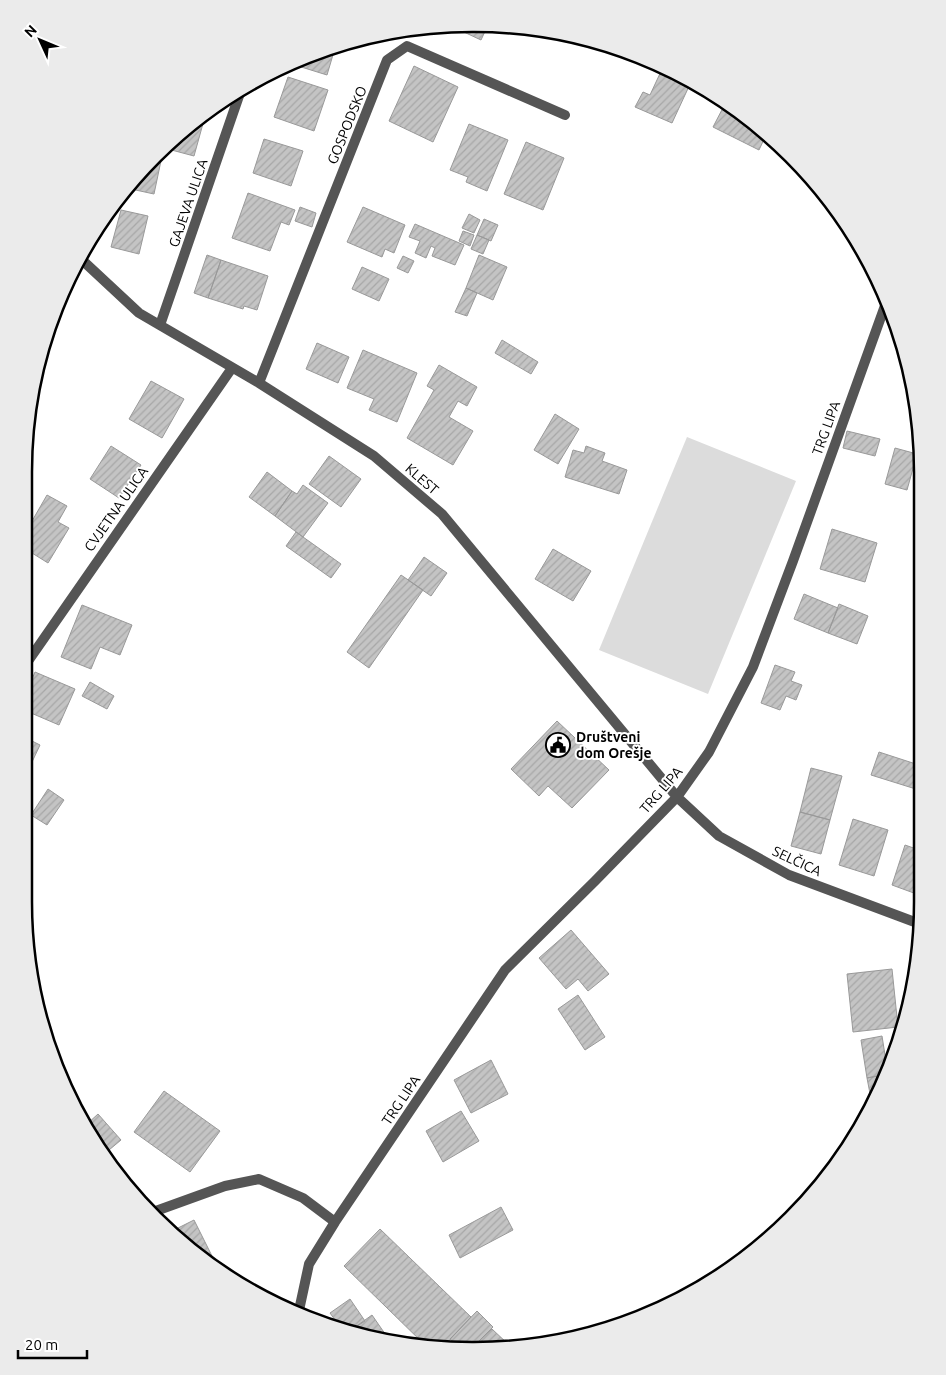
<svg xmlns="http://www.w3.org/2000/svg" width="946" height="1375" font-family="Ubuntu,sans-serif">
  <style>
    .garden { fill: #dcdcdc }
    .building { fill: url(#building-hatch); stroke: #999 }
    .lines { fill: none; stroke-linecap: round; stroke-linejoin: round }
    .street { stroke: #555; stroke-width: 10 }
    .labels { text-anchor: middle; stroke-width: 4; stroke-linejoin: round; paint-order: stroke }
    .street-label { font-size: 14px; fill: #000; stroke: #fff }
    .poi-label { font-size: 14px; font-weight: bold; fill: #000; stroke: #fff; text-anchor: start }
    .rim { fill: none; stroke: #000; stroke-width: 2.5 }
  </style>
  <defs>
    <pattern id="building-hatch" width="6" height="6" patternUnits="userSpaceOnUse" patternTransform="scale(1.25)"><rect width="6" height="6" fill="#c4c4c4"/><path d="M-1 1l2-2M0 6l6-6M5 7l2-2" fill="none" stroke="#a7a7a7"/></pattern>
  </defs>
  <rect width="100%" height="100%" fill="#fff"/>
  <path class="garden" d="M687,437L796,481L708,694L599,650Z"/>
  <path class="building" d="M473,24L488,25L481,40L451,26Z
    M335,48L327,75L298,66L301,58Z
    M414,66L458,87L433,142L389,121Z
    M663,67L691,82L672,123L635,107L643,92L650,95Z
    M288,77L328,90L314,131L274,117Z
    M726,102L766,135L759,150L713,127Z
    M200,119L204,120L194,156L164,148Z
    M469,124L508,140L487,191L466,182L468,177L450,170Z
    M264,139L303,151L291,186L253,173Z
    M526,142L564,158L543,210L504,194Z
    M156,154L162,156L154,194L131,189Z
    M248,193L295,210L289,225L281,222L270,251L232,238Z
    M300,207L316,213L312,227L295,221Z
    M363,207L405,225L394,253L385,249L382,257L347,242Z
    M121,210L148,216L139,254L111,247Z
    M469,214L480,220L474,233L462,228Z
    M484,219L498,225L491,241L477,235Z
    M415,224L464,245L455,265L432,256L435,248L431,246L426,258L415,253L420,241L409,237Z
    M463,231L474,235L470,246L459,241Z
    M477,235L489,240L483,254L471,249Z
    M207,255L221,260L208,298L194,293Z
    M479,255L507,267L493,300L466,288Z
    M403,256L414,261L408,273L397,268Z
    M221,260L268,276L257,310L244,306L243,309L208,298Z
    M362,267L389,279L379,301L352,289Z
    M466,288L477,293L467,316L455,312Z
    M502,340L538,362L531,374L495,353Z
    M317,343L349,357L338,383L306,369Z
    M363,350L417,373L397,422L369,410L374,399L347,388Z
    M439,365L477,387L467,406L458,401L449,417L473,431L453,465L407,438L434,390L427,386Z
    M151,381L184,399L162,438L129,419Z
    M555,414L579,429L558,464L534,450Z
    M847,431L880,439L875,456L843,448Z
    M111,446L141,465L119,498L90,479Z
    M586,446L605,453L602,461L627,470L619,494L565,477L573,450L584,453Z
    M895,448L917,454L907,490L885,484Z
    M329,456L361,479L341,507L309,484Z
    M267,472L292,491L275,516L249,497Z
    M303,485L328,503L303,537L275,516L292,491L297,494Z
    M47,495L67,506L58,522L69,528L48,563L24,548V535Z
    M832,529L877,543L865,582L820,569Z
    M296,532L341,564L331,578L286,546Z
    M553,549L591,571L573,601L535,579Z
    M424,557L447,573L431,596L408,580Z
    M401,575L423,590L369,668L347,652Z
    M804,594L838,608L828,633L794,619Z
    M839,604L868,616L857,644L828,633Z
    M82,605L132,625L120,655L100,647L91,669L61,657Z
    M775,665L795,672L791,681L802,685L796,700L786,696L780,710L761,703Z
    M35,672L75,689L59,725L24,710V698Z
    M90,682L114,696L107,709L82,696Z
    M557,721L609,770L572,808L548,786L539,796L511,769Z
    M24,737L40,745L24,779Z
    M879,752L922,766V781L919,790L871,775Z
    M811,768L842,776L830,820L800,812Z
    M48,789L64,800L47,825L31,815Z
    M800,812L830,820L821,854L791,846Z
    M853,819L888,830L874,876L839,865Z
    M905,845L922,851V896L892,885Z
    M571,930L609,974L588,991L578,979L566,989L539,958Z
    M892,969L898,1027L853,1032L847,974Z
    M578,995L605,1037L585,1050L558,1009Z
    M882,1036L888,1074L867,1078L861,1040Z
    M491,1060L508,1094L471,1113L454,1080Z
    M888,1074L872,1104L867,1078Z
    M164,1091L220,1131L190,1172L134,1132Z
    M461,1111L479,1141L443,1162L426,1131Z
    M98,1114L121,1140L103,1155L99,1151L87,1124Z
    M501,1207L513,1230L460,1258L449,1235Z
    M194,1220L212,1256L207,1259L177,1240L170,1232Z
    M380,1229L471,1317L443,1347H427L344,1266Z
    M350,1299L365,1321L351,1330L340,1327L330,1313Z
    M477,1311L493,1327L475,1345L458,1346L450,1339Z
    M372,1315L390,1341L351,1330Z
    M492,1329L508,1344L475,1345Z"/>
  <g class="lines">
    <path class="street" d="M81,259L139,313L259,383L374,456L442,514L677,797L719,836L789,875L920,924
      M160,325L241,90
      M259,383L387,60L407,46L565,115
      M24,667L232,368
      M153,1212L225,1186L259,1179L303,1198L335,1222
      M298,1315L309,1264L335,1222L505,970L595,881L677,797L709,752L753,667L793,561L886,303"/>
  </g>
  <defs>
    <symbol id="civic-ring" viewBox="-11 -11 22 22"><circle r="9.5" fill="#fff" stroke="#000" stroke-width="1.5"/><path d="M-.6-6.5H3V-4.5H.6V-3L4-1V1h2V6H-6V1h2V-1L-.6-3ZM-1.2 2.5V6h2.4V2.5Z" fill="#000"/></symbol>
  </defs>
  <g fill-rule="evenodd">
    <use href="#civic-ring" x="544" y="731" width="28" height="28"/>
  </g>
  <g class="labels">
    <g class="street-label">
      <text transform="translate(347 125) rotate(-68)" y="5">GOSPODSKO</text>
      <text transform="translate(188 203) rotate(-71)" y="5">GAJEVA ULICA</text>
      <text transform="translate(826 428) rotate(-70)" y="5">TRG LIPA</text>
      <text transform="translate(422 479) rotate(41)" y="5">KLEST</text>
      <text transform="translate(116 509) rotate(-55)" y="5">CVJETNA ULICA</text>
      <text transform="translate(661 790) rotate(-49)" y="5">TRG LIPA</text>
      <text transform="translate(797 861) rotate(25)" y="5">SELČICA</text>
      <text transform="translate(401 1100) rotate(-56)" y="5">TRG LIPA</text>
    </g>
    <g class="poi-label">
      <text x="576" y="742">Društveni<tspan x="576" dy="16">dom Orešje</tspan></text>
    </g>
  </g>
  <path d="M0 0H946V1375H0ZM472 32H474A440 440 0 0 1 914 472V902A440 440 0 0 1 474 1342H472A440 440 0 0 1 32 902V472A440 440 0 0 1 472 32Z" fill="#ebebeb" fill-rule="evenodd"/>
  <path class="rim" d="M472 32H474A440 440 0 0 1 914 472V902A440 440 0 0 1 474 1342H472A440 440 0 0 1 32 902V472A440 440 0 0 1 472 32Z"/>
  <g transform="translate(40 40) rotate(314)" stroke="#ffffff" stroke-width="4" paint-order="stroke">
  <path d="M0-4L9 19L0 12L-9 19Z" fill="#000000"/>
  <text y="-8" font-size="14" font-weight="bold" text-anchor="middle" fill="#000000">N</text>
  </g>
  <path d="M18 1350v8h69v-8" fill="none" stroke="#000000" stroke-width="2.5"/>
  <text x="25" y="1350" font-size="15" fill="#000000" stroke="#ffffff" stroke-width="4" paint-order="stroke">20 m</text>
</svg>
